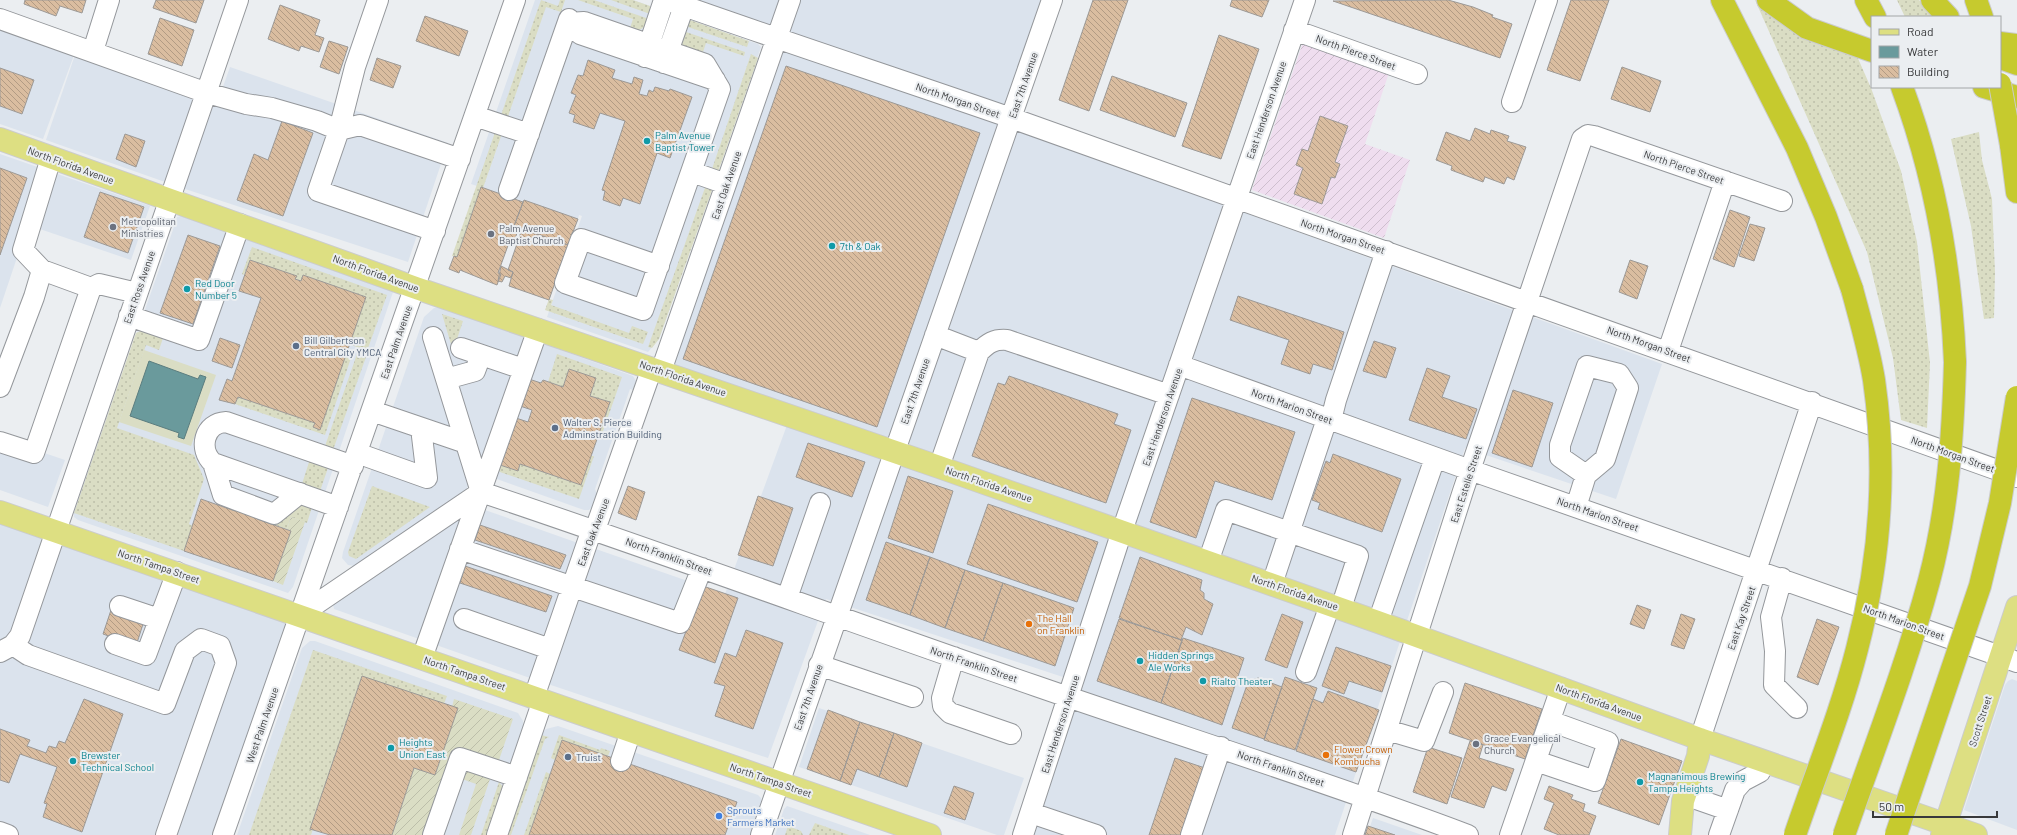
<svg xmlns="http://www.w3.org/2000/svg" width="2017" height="835" font-family="Barlow,sans-serif">
  <style>
    .built { fill: #dbe3ed }
    .industrial { fill: url(#industrial-furrows) }
    .grass { fill: url(#grass-dots) }
    .garden { fill: url(#garden-furrows) }
    .pitch { fill: #daddc4 }
    .water { fill: #6a9a9c; stroke: #5b7d7f }
    .building { fill: url(#building-back-hatch); stroke: #9c9996 }
    .lines { fill: none; stroke-linecap: round; stroke-linejoin: round }
    .minor-casing { stroke: #94979b; stroke-width: 22 }
    .major-casing { stroke: #cbcccc; stroke-width: 24 }
    .highway-casing { stroke: #cbcccc; stroke-width: 24 }
    .minor { stroke: #fff; stroke-width: 20 }
    .major { stroke: #dddf82; stroke-width: 22 }
    .highway { stroke: #c6ca2e; stroke-width: 22 }
    .highway-bridge-casing { stroke: #cbcccc; stroke-width: 24; stroke-linecap: butt }
    .highway-bridge { stroke: #c6ca2e; stroke-width: 22 }
    .culture-dot { fill: #0f9aa8; stroke: #ebeef1; stroke-width: 1.5 }
    .worship-dot { fill: #6b7280; stroke: #ebeef1; stroke-width: 1.5 }
    .service-dot { fill: #5c6f8a; stroke: #ebeef1; stroke-width: 1.5 }
    .food-dot { fill: #e8710a; stroke: #ebeef1; stroke-width: 1.5 }
    .shop-dot { fill: #3f7fe0; stroke: #ebeef1; stroke-width: 1.5 }
    .labels { text-anchor: middle; stroke-width: 4; stroke-linejoin: round; paint-order: stroke }
    .street-label { font-size: 10px; fill: #38393b; stroke: #ebeef1 }
    .culture-label { font-size: 10px; fill: #0d838f; stroke: #ebeef1; text-anchor: start }
    .worship-label { font-size: 10px; fill: #5b616d; stroke: #ebeef1; text-anchor: start }
    .service-label { font-size: 10px; fill: #4e5e75; stroke: #ebeef1; text-anchor: start }
    .food-label { font-size: 10px; fill: #c56008; stroke: #ebeef1; text-anchor: start }
    .shop-label { font-size: 10px; fill: #366cbe; stroke: #ebeef1; text-anchor: start }
  </style>
  <defs>
    <pattern id="industrial-furrows" width="10" height="10" patternUnits="userSpaceOnUse"><rect width="10" height="10" fill="#efddef"/><path d="M-1 1l2-2M0 10L10 0M9 11l2-2" fill="none" stroke="#cebece"/></pattern>
    <pattern id="grass-dots" width="8" height="8" patternUnits="userSpaceOnUse"><rect width="8" height="8" fill="#daddc4"/><path d="M2 2h.1M6 6h.1" fill="none" stroke="#bcbea9" stroke-width="1.8" stroke-linecap="round"/></pattern>
    <pattern id="garden-furrows" width="10" height="10" patternUnits="userSpaceOnUse"><rect width="10" height="10" fill="#daddc4"/><path d="M-1 1l2-2M0 10L10 0M9 11l2-2" fill="none" stroke="#bcbea9"/></pattern>
    <pattern id="building-back-hatch" width="6" height="6" patternUnits="userSpaceOnUse"><rect width="6" height="6" fill="#dabda0"/><path d="M-1 5l2 2M0 0l6 6M5-1l2 2" fill="none" stroke="#b29b84"/></pattern>
  </defs>
  <rect width="100%" height="100%" fill="#ebeef1"/>
  <path class="built" d="M535,0H633L758,44L761,47L659,339L648,352L547,317L582,216L579,215L578,219L471,184Z
    M682,0H1046L1002,125L1662,364L1616,499L1465,448L1335,835H1032L1084,684L826,599L768,758L545,683L593,548L725,594L794,406L667,366L789,36Z
    M0,20L77,47L43,139L0,124Z
    M77,49L219,98L230,67L448,143L408,262L182,188L46,140Z
    M0,154L150,206L131,260L28,225L0,308Z
    M181,216L393,292L293,587L288,593L78,520L74,517V513L176,221L177,217Z
    M440,307L633,376L636,381L633,390L630,389L595,489L597,494L593,506L589,510H584L497,479L493,475L469,484L466,490L355,566L348,565L342,558L343,552L424,317L434,308Z
    M0,438L65,460L48,507L0,490Z
    M485,510L578,543L530,678L334,609L333,604L464,514L473,511Z
    M0,515L298,619L219,835H0Z
    M310,641H315L518,713L523,721L524,729L487,835H237L302,648Z
    M2012,679L2017,681V830L1964,810L2005,685L2008,681Z
    M819,708L1024,778L1004,835H997L799,767Z
    M558,726L758,795L761,798L762,804L751,835H506L541,735L546,729Z
    M787,806L870,835H775L784,809Z
    M1373,818L1422,835H1367Z"/>
  <path class="industrial" d="M1308,28L1393,61L1365,144L1410,160L1384,238L1252,190Z"/>
  <path class="grass" d="M541,0L558,6L560,0H565L561,12L546,7L483,188L481,187L457,257L452,256Z
    M578,0H594L649,19C644,29 641,31 629,31L633,19Z
    M611,0H633L650,6V14Z
    M1755,0H1782L1853,47L1871,88L1901,171L1917,242L1930,363L1927,428L1901,420L1893,358L1867,252Z
    M1897,0H1919L1934,17H1905Z
    M690,20L749,41L747,47L688,27Z
    M686,32L745,52L744,56L706,43L701,58L681,47Z
    M751,54L758,58L718,172H711Z
    M1979,132L1982,160L1992,199L1995,272L1994,318L1984,319L1971,226L1951,139Z
    M706,185L710,187L712,190L659,339L652,348L648,347Z
    M252,247L387,295L367,351L349,344L366,297L303,275L301,281L295,279L296,276L250,260L244,275L242,274Z
    M549,299L553,300L551,305L629,333L632,326L648,332L643,344L545,310Z
    M442,314L463,321L453,351Z
    M142,330L163,338L159,350L146,345L117,428L194,455L204,479L189,524L193,526L184,551L74,513L136,333Z
    M346,352L352,355L325,435L235,404L238,397L315,423L313,427L320,429Z
    M357,354L366,357L333,450L324,449Z
    M557,354L622,377L602,434L599,433L610,403L590,396L569,369L563,387L548,382Z
    M591,456H594L579,499L500,472L496,468L497,464L518,471L520,464L581,485Z
    M310,459L329,465L319,494L301,487Z
    M372,486L430,507L356,559L349,556L348,552Z
    M301,500L313,504L307,523L291,517L287,529L257,519L259,513L282,521Z
    M313,650L447,696L444,704L313,829L311,835H249Z
    M541,735L549,737L545,739L511,835H506Z
    M559,735L600,750L601,748L610,751L608,756L562,740L555,760L551,758Z
    M546,772L550,774L529,835H524Z
    M499,782L503,787L487,835H481Z
    M815,823L849,835H809Z
    M788,826L801,831L803,835H785Z"/>
  <path class="garden" d="M291,517L305,522L283,585L273,581L291,531L287,529Z
    M454,699L513,719L498,763L463,751L424,835H392L414,768L435,775Z
    M468,771L490,779L471,835H459L476,784L462,779L463,775Z"/>
  <path class="pitch" d="M144,350L216,375L191,446L119,422Z"/>
  <path class="water" d="M149,361L198,379L200,375L206,377L184,439L178,437L179,433L130,416Z"/>
  <path class="building" d="M25,0H86L82,13L60,6L56,16L24,4Z
    M156,0H204L196,23L153,8Z
    M1093,0H1128L1089,111L1059,100Z
    M1232,0H1269L1262,17L1230,6Z
    M1448,0L1473,7L1493,15L1492,17L1512,24L1500,58L1333,1Z
    M1571,0H1609L1580,81L1547,70Z
    M280,5L320,20L315,35L324,38L319,52L301,46L299,51L268,39Z
    M425,16L468,31L459,56L416,41Z
    M160,18L194,30L182,66L148,54Z
    M1219,35L1259,49L1221,159L1182,146Z
    M329,41L348,47L339,74L320,67Z
    M377,58L401,66L393,88L370,80Z
    M588,60L615,70L612,78L632,84L634,77L643,80L639,94L647,96L649,90L653,92L655,87L669,91L670,89L692,97L670,158L657,153L640,204L623,198L620,206L603,200L605,191L602,190L625,121L600,113L594,129L573,122L575,115L569,113L576,95L571,93L578,75L583,76Z
    M786,66L980,133L877,427L683,359Z
    M1622,67L1661,81L1650,112L1611,99Z
    M0,68L34,80L22,114L0,106Z
    M1112,76L1187,103L1175,137L1100,110Z
    M1320,116L1348,126L1335,162L1340,164L1335,178L1331,177L1322,204L1294,194L1303,168L1296,165L1302,149L1308,151Z
    M282,121L313,133L283,216L237,200L254,154L268,160Z
    M1475,128L1490,134L1491,130L1509,136L1507,141L1526,147L1514,180L1507,177L1504,184L1485,177L1483,182L1451,170L1452,166L1436,160L1446,132L1470,141Z
    M125,134L145,141L136,167L116,159Z
    M0,168L27,178L0,255Z
    M481,187L523,202L514,226L519,228L514,241L510,240L498,273L501,274L497,285L460,270L459,273L449,269L454,256L457,257Z
    M100,192L144,207L128,253L84,237Z
    M524,200L578,219L568,245L514,226Z
    M1730,210L1750,217L1734,267L1713,259Z
    M1750,224L1765,228L1754,261L1739,256Z
    M522,229L568,245L549,300L509,286L513,272L508,270Z
    M188,235L220,246L193,324L160,313Z
    M250,260L297,276L295,279L301,281L303,275L366,297L320,430L313,427L315,423L238,397L235,404L219,400L227,379L232,381L261,298L239,291Z
    M1630,260L1648,266L1637,299L1619,292Z
    M501,266L513,272L511,278L505,276L502,282L498,281Z
    M1238,296L1344,332L1332,370L1313,364L1310,374L1281,364L1289,340L1230,320Z
    M220,338L240,345L232,368L212,361Z
    M1374,341L1396,348L1386,378L1363,371Z
    M1427,368L1450,376L1442,397L1477,409L1466,439L1409,420Z
    M569,369L596,378L590,396L610,402L581,485L520,464L518,471L497,464L513,417L528,422L532,410L517,405L526,378L541,383L543,380L563,387Z
    M1009,376L1118,414L1114,424L1131,430L1106,503L972,456L998,383L1005,385Z
    M1513,390L1553,403L1532,467L1492,453Z
    M1192,398L1295,432L1272,500L1215,481L1196,538L1150,522Z
    M808,443L865,462L852,497L796,477Z
    M1333,454L1401,479L1382,532L1318,509L1320,503L1312,500L1326,461L1330,463Z
    M908,476L953,491L933,553L888,538Z
    M628,486L645,492L636,520L618,513Z
    M758,496L793,508L773,566L738,555Z
    M201,499L235,511L237,508L258,516L257,519L291,531L273,581L184,551Z
    M988,504L1098,542L1077,602L967,564Z
    M480,525L566,555L560,569L475,540Z
    M886,542L930,557L910,615L866,600Z
    M930,557L965,570L945,628L910,615Z
    M1140,557L1202,580L1200,590L1204,593V599L1213,604L1202,635L1186,627L1181,640L1119,618Z
    M465,566L552,596L546,612L460,583Z
    M965,570L1003,583L983,641L945,628Z
    M1003,583L1074,608L1055,666L983,641Z
    M703,586L738,598L715,663L679,650Z
    M1637,605L1651,610L1644,629L1630,624Z
    M111,610L144,621L136,646L103,634Z
    M1282,614L1303,622L1287,668L1265,660Z
    M1681,614L1695,619L1684,649L1671,645Z
    M1119,619L1182,640L1161,703L1097,681Z
    M1817,619L1839,627L1818,685L1797,677Z
    M746,630L783,643L753,729L715,716L725,686L714,683L725,653L736,657Z
    M1183,638L1244,658L1222,725L1161,703Z
    M1336,647L1391,666L1382,692L1349,681L1344,694L1322,686Z
    M362,676L458,708L435,775L414,768L392,835H330L310,829Z
    M1285,677L1317,688L1295,750L1264,740Z
    M1258,678L1282,687L1264,739L1232,728L1248,682Z
    M1465,683L1542,709L1525,759L1449,733Z
    M1328,691L1379,710L1356,772L1296,751L1313,699L1323,703Z
    M84,699L123,714L82,832L43,817L47,804L44,803L57,767L20,754L9,783L0,780V729L30,740L27,746L46,753L49,746L56,748L59,741L65,743Z
    M828,710L860,722L840,781L807,769Z
    M860,722L894,733L879,777L857,769L851,785L840,781Z
    M894,733L922,743L907,787L879,777Z
    M1621,739L1682,761L1659,825L1598,803Z
    M562,740L737,802L725,835H529Z
    M1470,741L1483,745L1479,758L1514,769L1506,791L1492,786L1484,808L1451,797Z
    M1428,747L1462,758L1447,804L1413,792Z
    M1175,758L1208,769L1186,835H1149Z
    M954,786L974,793L965,820L944,813Z
    M1549,786L1573,795L1571,799L1585,804L1583,811L1596,816L1589,835H1559L1544,829L1554,803L1544,799Z
    M1368,826L1395,835H1365Z"/>
  <g class="lines">
    <defs>
      <path id="minor" d="M378,0L355,67L339,130L318,191L435,231
        M667,0C782,41 899,79 1014,119C1349,236 1683,356 2017,477
        M0,19L207,93L246,104L272,108L317,121L339,130L360,125L460,159
        M1294,30L1417,74
        M93,51L109,0
        M645,57L664,0
        M664,63L684,6
        M1512,102L1547,0
        M475,116L529,134
        M692,172L726,184
        M509,190L569,19
        M659,266L581,239L565,283L643,310L720,89L705,64L584,22L568,23L580,34L715,80
        M42,270L91,288
        M129,316L199,340L240,224
        M935,335L979,352
        M433,337L481,492
        M461,348L523,369
        M1668,351L1725,181
        M1179,365L1470,470L2017,662
        M661,371L790,0
        M446,379L475,371L481,355
        M0,387L34,297L42,270L23,250L51,158
        M372,411L466,443
        M1331,420L1336,400L1386,251
        M0,442L34,453L91,288L99,284L137,293
        M357,453L427,478L421,428
        M213,463L223,495L274,514L300,493
        M939,467L979,352C988,343 994,339 1007,340L1169,395
        M481,492C667,554 850,622 1036,686C1180,736 1325,781 1468,835
        M338,507L213,463C198,449 204,423 226,422L353,466
        M1576,507L1586,475L1605,459L1628,388L1619,374L1587,366L1560,445V457L1586,475
        M460,549L680,623L702,568
        M1208,562L1226,510L1358,556L1341,608
        M1782,578L1771,617L1775,651L1774,685L1797,708
        M1272,584L1327,419
        M787,598L820,503
        M120,606L159,619
        M300,615L481,492
        M464,619L550,649
        M1378,622L1435,458
        M115,644L146,655L177,572
        M13,645L28,655L165,704L185,651L201,639L220,646L226,663L166,835
        M0,652L13,645L20,636L238,0
        M954,657L942,698L943,706L950,713L1011,734
        M422,658L538,329
        M819,665L913,697
        M1306,672L1330,605
        M534,697L592,529L596,527L652,368
        M1387,730L1424,741L1443,692
        M1700,739L1812,402
        M621,761L631,731
        M1536,761L1595,781L1608,742L1550,721
        M1685,795L1728,810
        M1031,813L1096,835
        M0,832L8,835
        M223,835L515,0
        M433,835L460,758L517,777
        M497,835L543,700
        M761,835L1052,0
        M1023,835L1122,531L1305,0
        M1191,835L1221,747
        M1353,835L1463,491L1582,139L1588,135L1594,136L1782,201
        M1510,835L1561,688
        M1719,835L1735,790L1743,781L1760,772L1764,761"/>
      <path id="major" d="M0,139L416,288L939,467L1378,622L1700,739L1976,835
        M0,512L930,835
        M1680,835L1683,801L1698,756L1700,739
        M1942,835L2017,607"/>
      <path id="highway" d="M1722,0L1797,148L1826,217L1852,289
        M1768,0L1807,28L1872,51
        M1866,0L1875,17
        M1932,0L1948,17
        M1976,0L1982,17
        M2000,43L2017,45
        M2000,58L2017,64
        M1902,87C1935,176 1951,267 1955,362
        M1984,87L2017,97
        M2011,145L2017,192"/>
    </defs>
    <use href="#minor" class="minor-casing"/>
    <use href="#major" class="major-casing"/>
    <use href="#highway" class="highway-casing"/>
    <use href="#minor" class="minor"/>
    <use href="#major" class="major"/>
    <use href="#highway" class="highway"/>
    <defs>
      <path id="highway-bridge" d="M2000,84L2011,145
        M1795,835C1816,773 1841,712 1857,649C1880,561 1887,470 1874,380C1869,349 1860,319 1852,289
        M1844,835C1873,751 1906,667 1929,581C1948,510 1953,436 1955,362
        M1896,835L1980,586L2000,503L2017,397"/>
    </defs>
    <use href="#highway-bridge" class="highway-bridge-casing"/>
    <use href="#highway-bridge" class="highway-bridge"/>
  </g>
  <g class="culture-dot">
    <circle cx="647" cy="141" r="4"/>
    <circle cx="832" cy="246" r="4"/>
    <circle cx="187" cy="289" r="4"/>
    <circle cx="1140" cy="661" r="4"/>
    <circle cx="1203" cy="681" r="4"/>
    <circle cx="391" cy="748" r="4"/>
    <circle cx="73" cy="761" r="4"/>
    <circle cx="1640" cy="782" r="4"/>
  </g>
  <g class="worship-dot">
    <circle cx="113" cy="227" r="4"/>
    <circle cx="491" cy="234" r="4"/>
    <circle cx="1476" cy="744" r="4"/>
  </g>
  <g class="service-dot">
    <circle cx="296" cy="346" r="4"/>
    <circle cx="555" cy="428" r="4"/>
    <circle cx="568" cy="757" r="4"/>
  </g>
  <g class="food-dot">
    <circle cx="1029" cy="624" r="4"/>
    <circle cx="1326" cy="755" r="4"/>
  </g>
  <circle class="shop-dot" cx="719" cy="816" r="4"/>
  <g class="labels">
    <g class="street-label">
      <text transform="translate(1356 52) rotate(20)" y="4">North Pierce Street</text>
      <text transform="translate(1023 85) rotate(-71)" y="4">East 7th Avenue</text>
      <text transform="translate(958 100) rotate(19)" y="4">North Morgan Street</text>
      <text transform="translate(1266 110) rotate(-71)" y="4">East Henderson Avenue</text>
      <text transform="translate(71 165) rotate(20)" y="4">North Florida Avenue</text>
      <text transform="translate(1684 167) rotate(19)" y="4">North Pierce Street</text>
      <text transform="translate(726 185) rotate(-71)" y="4">East Oak Avenue</text>
      <text transform="translate(1343 236) rotate(19)" y="4">North Morgan Street</text>
      <text transform="translate(376 273) rotate(20)" y="4">North Florida Avenue</text>
      <text transform="translate(139 287) rotate(-71)" y="4">East Ross Avenue</text>
      <text transform="translate(396 342) rotate(-71)" y="4">East Palm Avenue</text>
      <text transform="translate(1649 344) rotate(20)" y="4">North Morgan Street</text>
      <text transform="translate(683 378) rotate(19)" y="4">North Florida Avenue</text>
      <text transform="translate(915 391) rotate(-71)" y="4">East 7th Avenue</text>
      <text transform="translate(1292 406) rotate(20)" y="4">North Marion Street</text>
      <text transform="translate(1162 417) rotate(-71)" y="4">East Henderson Avenue</text>
      <text transform="translate(1953 454) rotate(20)" y="4">North Morgan Street</text>
      <text transform="translate(989 484) rotate(19)" y="4">North Florida Avenue</text>
      <text transform="translate(1466 484) rotate(-72)" y="4">East Estelle Street</text>
      <text transform="translate(1598 514) rotate(19)" y="4">North Marion Street</text>
      <text transform="translate(593 532) rotate(-69)" y="4">East Oak Avenue</text>
      <text transform="translate(669 556) rotate(20)" y="4">North Franklin Street</text>
      <text transform="translate(159 566) rotate(19)" y="4">North Tampa Street</text>
      <text transform="translate(1295 592) rotate(19)" y="4">North Florida Avenue</text>
      <text transform="translate(1741 618) rotate(-71)" y="4">East Kay Street</text>
      <text transform="translate(1904 622) rotate(20)" y="4">North Marion Street</text>
      <text transform="translate(974 664) rotate(19)" y="4">North Franklin Street</text>
      <text transform="translate(465 673) rotate(19)" y="4">North Tampa Street</text>
      <text transform="translate(808 697) rotate(-71)" y="4">East 7th Avenue</text>
      <text transform="translate(1599 702) rotate(20)" y="4">North Florida Avenue</text>
      <text transform="translate(1980 721) rotate(-72)" y="4">Scott Street</text>
      <text transform="translate(1060 724) rotate(-72)" y="4">East Henderson Avenue</text>
      <text transform="translate(262 725) rotate(-71)" y="4">West Palm Avenue</text>
      <text transform="translate(1281 768) rotate(19)" y="4">North Franklin Street</text>
      <text transform="translate(771 780) rotate(19)" y="4">North Tampa Street</text>
    </g>
    <g class="culture-label">
      <text x="655" y="139">Palm Avenue<tspan x="655" dy="12">Baptist Tower</tspan></text>
      <text x="840" y="250">7th &amp; Oak</text>
      <text x="195" y="287">Red Door<tspan x="195" dy="12">Number 5</tspan></text>
      <text x="1148" y="659">Hidden Springs<tspan x="1148" dy="12">Ale Works</tspan></text>
      <text x="1211" y="685">Rialto Theater</text>
      <text x="399" y="746">Heights<tspan x="399" dy="12">Union East</tspan></text>
      <text x="81" y="759">Brewster<tspan x="81" dy="12">Technical School</tspan></text>
      <text x="1648" y="780">Magnanimous Brewing<tspan x="1648" dy="12">Tampa Heights</tspan></text>
    </g>
    <g class="worship-label">
      <text x="121" y="225">Metropolitan<tspan x="121" dy="12">Ministries</tspan></text>
      <text x="499" y="232">Palm Avenue<tspan x="499" dy="12">Baptist Church</tspan></text>
      <text x="1484" y="742">Grace Evangelical<tspan x="1484" dy="12">Church</tspan></text>
    </g>
    <g class="service-label">
      <text x="304" y="344">Bill Gilbertson<tspan x="304" dy="12">Central City YMCA</tspan></text>
      <text x="563" y="426">Walter S. Pierce<tspan x="563" dy="12">Adminstration Building</tspan></text>
      <text x="576" y="761">Truist</text>
    </g>
    <g class="food-label">
      <text x="1037" y="622">The Hall<tspan x="1037" dy="12">on Franklin</tspan></text>
      <text x="1334" y="753">Flower Crown<tspan x="1334" dy="12">Kombucha</tspan></text>
    </g>
    <g class="shop-label">
      <text x="727" y="814">Sprouts<tspan x="727" dy="12">Farmers Market</tspan></text>
    </g>
  </g>
  <rect x="1871" y="16" width="130" height="72" fill="#ebeef1" stroke="#a3a6a8"/>
  <rect x="1879" y="29" width="20" height="6" fill="#dddf82" stroke="#a3a6a8"/>
  <text x="1907" y="36" font-size="12" fill="#38393b">Road</text>
  <rect x="1879" y="46" width="20" height="12" fill="#6a9a9c" stroke="#a3a6a8"/>
  <text x="1907" y="56" font-size="12" fill="#38393b">Water</text>
  <rect x="1879" y="66" width="20" height="12" fill="url(#building-back-hatch)" stroke="#a3a6a8"/>
  <text x="1907" y="76" font-size="12" fill="#38393b">Building</text>
  <path d="M1873 811v6h124v-6" fill="none" stroke="#38393b" stroke-width="2"/>
  <text x="1879" y="811" font-size="12" fill="#38393b" stroke="#ebeef1" stroke-width="3" paint-order="stroke">50 m</text>
</svg>
